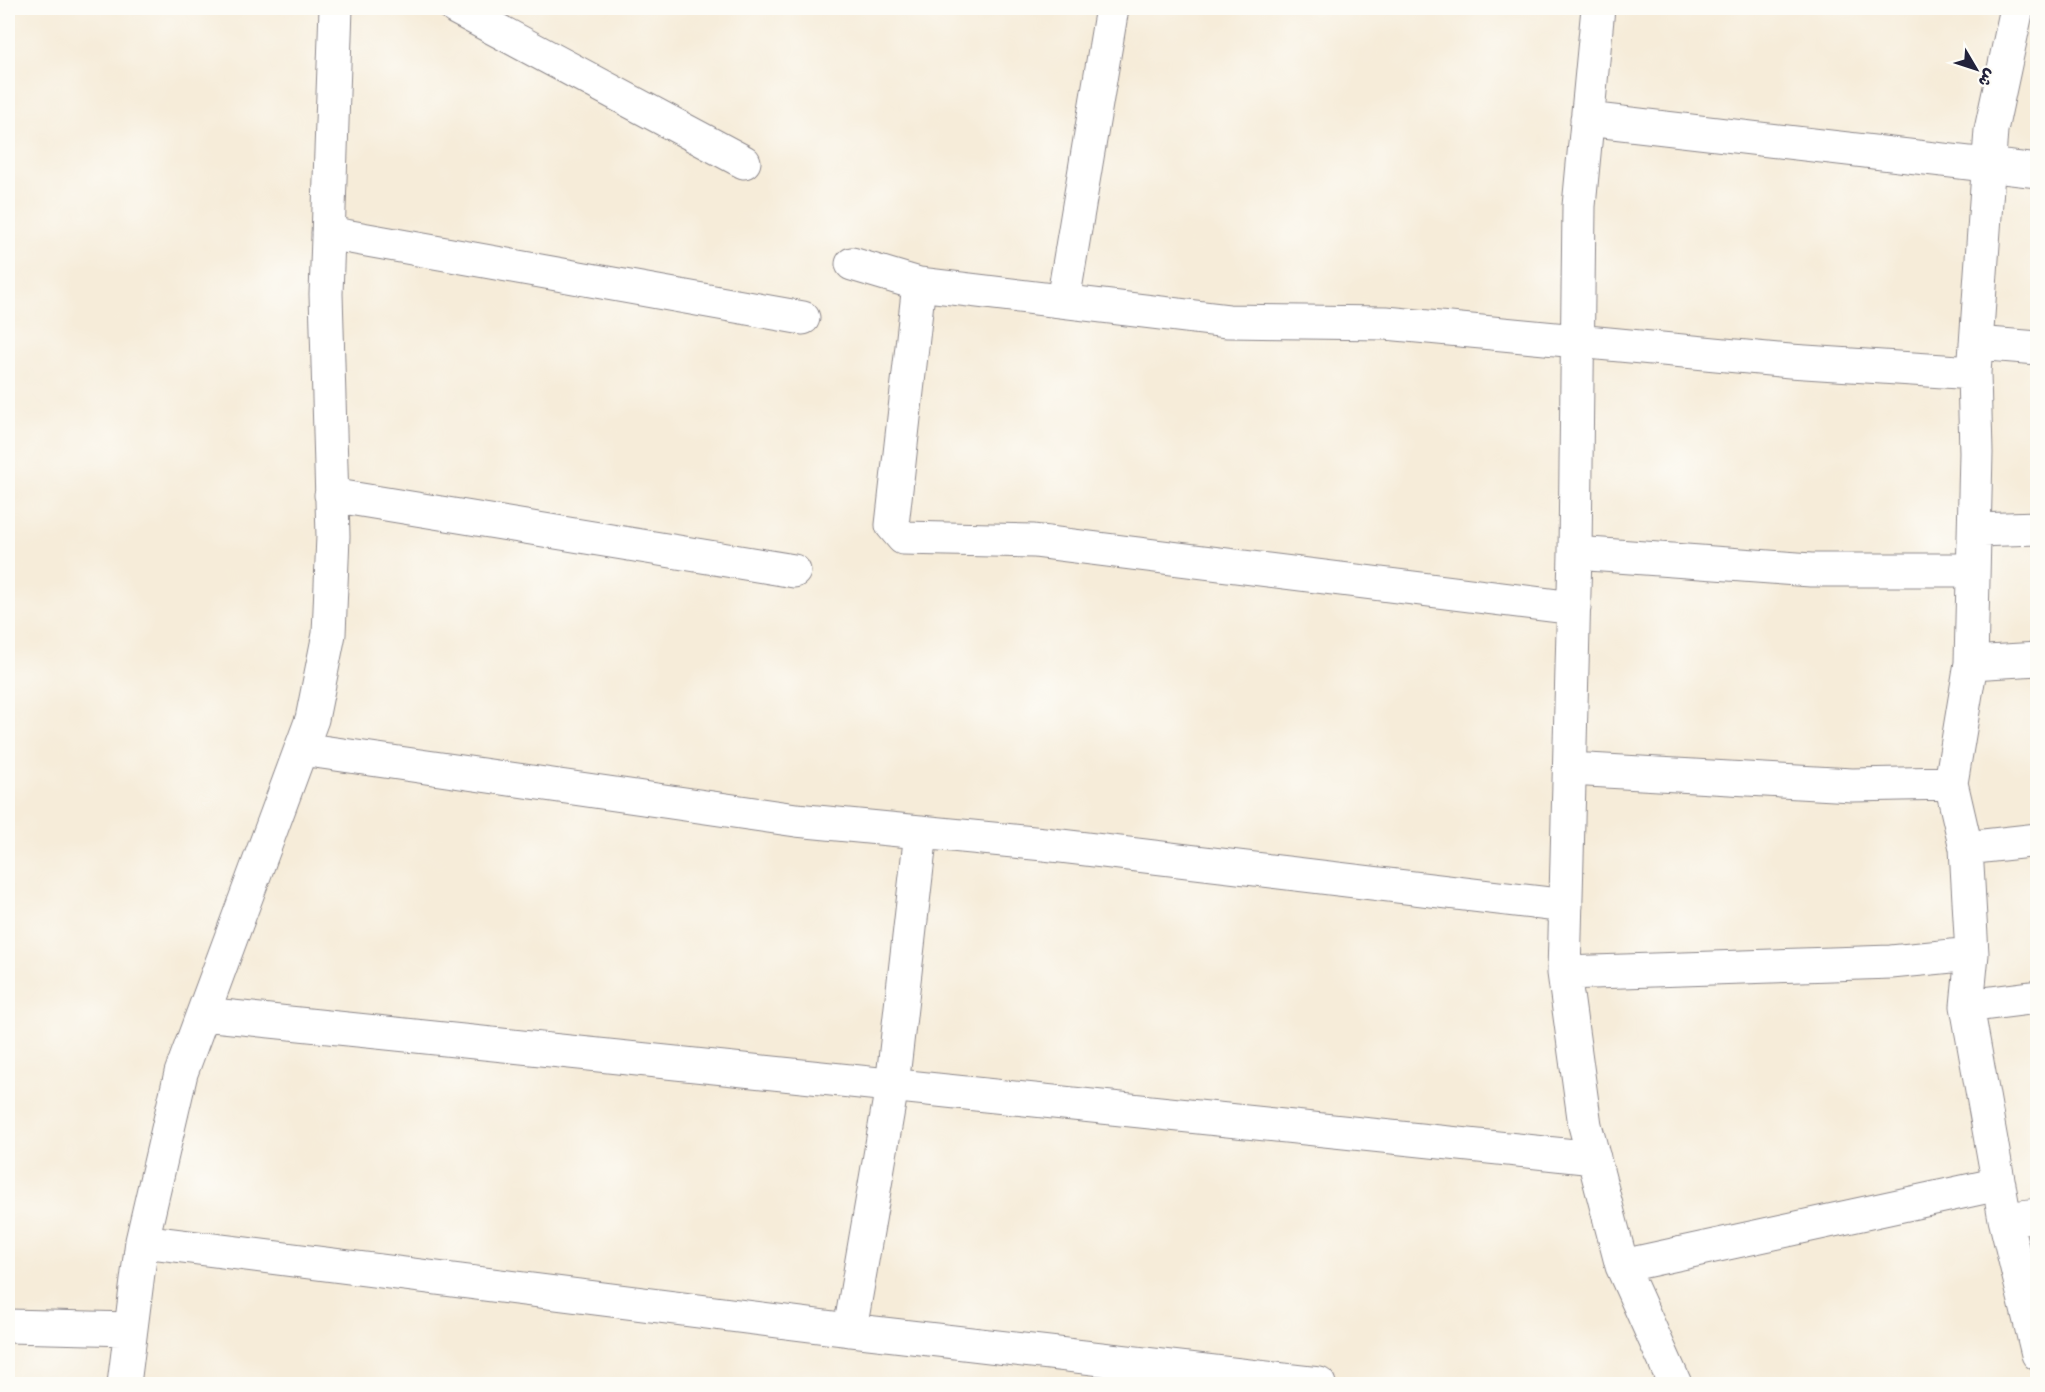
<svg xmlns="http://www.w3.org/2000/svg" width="2045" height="1392" font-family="Sriracha,'Playpen Sans Arabic',sans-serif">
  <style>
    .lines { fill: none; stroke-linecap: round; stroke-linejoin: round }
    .minor-casing { stroke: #8c878a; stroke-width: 35 }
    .minor { stroke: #fff; stroke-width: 33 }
  </style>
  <rect width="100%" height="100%" fill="#fdfcf7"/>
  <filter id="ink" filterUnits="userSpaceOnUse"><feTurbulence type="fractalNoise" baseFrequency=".0167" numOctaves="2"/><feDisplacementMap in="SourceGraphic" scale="12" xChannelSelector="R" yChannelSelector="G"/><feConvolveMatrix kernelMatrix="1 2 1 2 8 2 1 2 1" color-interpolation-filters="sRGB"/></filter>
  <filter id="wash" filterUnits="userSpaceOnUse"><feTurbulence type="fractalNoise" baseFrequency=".008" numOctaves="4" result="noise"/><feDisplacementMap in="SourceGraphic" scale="24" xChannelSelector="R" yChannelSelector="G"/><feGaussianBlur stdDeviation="1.35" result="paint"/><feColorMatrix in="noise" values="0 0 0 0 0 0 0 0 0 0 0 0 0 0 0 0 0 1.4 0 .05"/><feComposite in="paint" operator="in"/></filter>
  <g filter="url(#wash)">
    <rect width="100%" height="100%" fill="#f6ecd9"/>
  </g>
  <g filter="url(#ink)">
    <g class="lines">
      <defs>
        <path id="minor" d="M456,8L744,162
          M1598,8L1579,206L1575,553L1564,973L1585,1125L1622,1266L1675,1384
          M2017,8L1991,130L1974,373L1976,453L1971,663L1951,783L1966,848L1972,954L1967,1006L2005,1219L2038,1354
          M1587,119L2038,171
          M328,233L803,318
          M852,264L919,284L892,525L903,538L1034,541L1574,608
          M919,284L1228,321L1386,323L1790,361L1974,373
          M1063,301L1112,8
          M1976,343L2038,348
          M331,495L794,571
          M1975,530L2038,528
          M1575,553L1811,570H1972
          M1971,663L2038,659
          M301,749L796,820L1044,844L1566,906
          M1570,769L1852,785L1951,783
          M1966,848L2038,840
          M1564,973L1891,962L1972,954
          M1967,1006L2038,997
          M203,1014L1594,1158
          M2005,1219L2038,1215
          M142,1241L850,1330L1319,1384
          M1622,1266L1999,1184
          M8,1326L131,1329
          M850,1330L892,1086L921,832
          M124,1384L142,1241L181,1073L312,719L329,634L333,536L326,294L336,8"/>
      </defs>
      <use href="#minor" class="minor-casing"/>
      <use href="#minor" class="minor"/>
    </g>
  </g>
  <rect width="2045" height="1392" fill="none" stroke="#fdfcf7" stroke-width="30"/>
  <g transform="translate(1976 69) rotate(129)" stroke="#fdfcf7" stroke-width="4.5" paint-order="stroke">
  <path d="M0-4.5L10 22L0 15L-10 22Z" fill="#22223b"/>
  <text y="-9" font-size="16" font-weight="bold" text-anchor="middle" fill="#22223b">ش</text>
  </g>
</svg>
